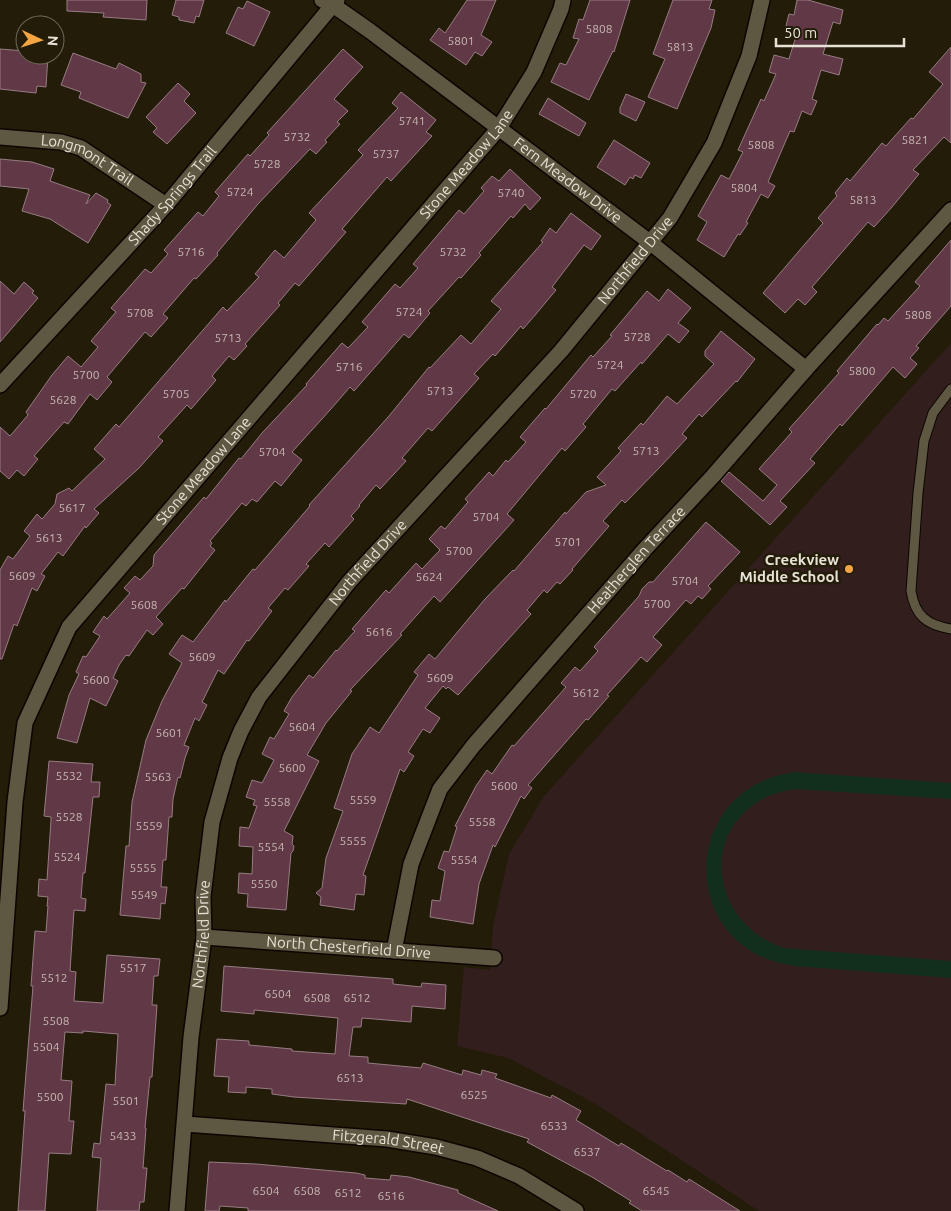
<svg xmlns="http://www.w3.org/2000/svg" width="951" height="1211" font-family="Ubuntu,sans-serif">
  <style>
    .education { fill: #311e1d }
    .green { fill: #112f1a }
    .building { fill: #613846; stroke: #977c84 }
    .lines { fill: none; stroke-linecap: round; stroke-linejoin: round }
    .lane-casing { stroke: #0c0600; stroke-width: 11 }
    .street-casing { stroke: #0c0600; stroke-width: 18 }
    .lane { stroke: #5e5741; stroke-width: 9 }
    .street { stroke: #5e5741; stroke-width: 15 }
    .poi-dot { fill: #f2a542; stroke: #221c08; stroke-width: 2 }
    .labels { text-anchor: middle; stroke-width: 5; stroke-linejoin: round; paint-order: stroke }
    .number-label { font-size: 12px; fill: #c6b8b2 }
    .street-label { font-size: 15px; fill: #e7e2d6; stroke: #221c08 }
    .poi-label { font-size: 15px; font-weight: bold; fill: #e7e2d6; stroke: #221c08; text-anchor: end }
  </style>
  <rect width="100%" height="100%" fill="#221c08"/>
  <path class="education" d="M951,343V1211H759L594,1103L508,1058L457,1046L464,967L490,970L493,926L509,854L544,796Z"/>
  <path class="green" d="M794,772L951,783V799L796,789C783,791 770,794 759,801C697,840 716,926 784,948L951,961V978L795,966C775,963 756,957 740,943C686,897 699,807 765,780C774,776 784,774 794,772Z"/>
  <path class="building" d="M67,0H147L146,20L103,17L104,13L67,11Z
    M176,0H204L199,17L196,16L194,23L179,20V17L172,15Z
    M467,0H496L481,35L492,42L482,56L475,52L466,65L430,40L439,28L445,33Z
    M590,0H630L614,52L613,51L589,100L551,82L560,63L566,65L579,39L573,38L579,19L583,20Z
    M673,0H712L709,9L715,10L711,28L677,109L648,97L665,59L653,54Z
    M797,0H808L843,10L840,24L833,22L823,54L843,59L839,75L821,70L812,99L817,101L811,115L802,111L794,132L790,131L768,182L775,186L768,198L761,194L746,222L748,223L740,235L738,234L724,257L697,240L707,222L698,216L721,175L729,179L743,152L738,150L761,99L764,101L776,74L769,72L774,55L789,59L797,33L785,30L789,14L794,15Z
    M247,1L270,12L254,46L226,33L238,7L243,9Z
    M951,47V143L944,137L913,170L919,174L892,207L874,227L868,222L812,287L817,292L805,305L798,299L785,313L763,293L823,223L818,218L837,196L835,193L847,178L850,181L882,143L886,146L911,118L913,119L943,84L929,72Z
    M0,49L25,51V55H48L46,87L37,86L36,93L0,89Z
    M343,49L363,67L334,99L348,111L337,122L340,124L325,140L327,142L316,154L310,149L258,204L217,253L218,255L196,279L194,278L163,314L168,318L151,337L145,332L107,377L112,382L97,400L90,394L68,424L64,422L34,456L38,459L24,476L17,470L9,479L0,471V427L10,436L28,415L26,412L52,375L68,356L81,367L98,347L91,341L116,312L111,308L145,269L151,273L168,254L164,250L198,212L203,216L219,196L215,192L248,154L250,156L269,135L267,133Z
    M73,53L116,69L119,63L141,74V82L146,83L128,118L79,98L81,92L61,85Z
    M178,83L190,94L184,101L196,113L167,144L153,132L157,128L146,117Z
    M401,92L436,120L426,132L432,136L391,181L387,177L342,229L346,232L299,286L295,283L278,303L280,305L245,344L247,346L234,360L229,356L212,376L216,380L211,386L191,409L187,405L158,437L163,441L139,468L94,509L99,513L86,528L85,526L63,556L58,552L41,574L45,576L37,591L32,588L17,626L14,624L2,659H0V570L8,556L13,559L30,536L24,531L37,514L42,519L55,504L57,494L69,488L72,491L105,459L94,449L116,424L119,427L223,307L227,311L259,277L255,274L275,250L284,258L316,220L309,213L363,155L358,150L398,108L392,103Z
    M626,94L645,102L636,121L620,113V108Z
    M548,98L586,123L579,136L539,114Z
    M614,140L650,163L641,178L635,175L633,179L630,177L625,185L597,167Z
    M0,159L32,162L54,169L50,181L90,195L86,204L96,193L108,200L107,202L111,205L88,243L50,219L22,211L29,189L0,186Z
    M510,169L541,198L530,210L525,204L513,218L511,216L479,253L481,255L461,278L459,277L428,311L430,313L409,338L404,334L354,391L350,387L330,410L292,452L302,460L281,486L275,481L257,502L252,499L246,506L242,503L210,541L212,543L210,546L215,550L184,589L182,588L156,617L163,624L153,635L147,630L129,656L126,655L119,665L113,678L118,681L106,706L90,698L77,743L57,738L69,695L79,674L76,672L83,656L86,657L100,636L93,632L104,616L107,619L130,593L124,588L135,576L140,580L153,566L154,555L204,497L206,499L239,458L241,459L262,433L307,385L306,384L342,343L348,348L368,327L362,322L395,284L400,288L418,268L413,264L459,210L464,214L484,191L481,188L492,176L499,181Z
    M571,213L601,236L591,250L584,245L552,287L556,290L536,314L523,329L521,326L495,356L493,354L474,374L479,378L432,431L428,428L402,458L406,461L394,474L380,489L376,485L359,505L360,506L351,516L354,519L329,547L325,543L306,564L309,566L288,590L285,588L268,608L272,611L249,641L247,640L224,674L218,670L202,702L207,705L199,721L195,718L184,745L189,747L185,758L180,778L178,777L173,799L172,817H169L166,860H163L161,887H167L165,904L161,903L160,919L120,915L126,846H129L132,802L146,740L162,701L182,663L169,654L182,635L193,642L225,600L226,602L253,569L255,570L310,506L309,505L389,416L429,367L430,368L461,335L471,344L501,309L491,301L543,242L541,241L550,228L556,233Z
    M951,240V306L916,346L919,348L910,358L917,364L905,378L893,367L842,426L840,424L810,459L815,463L780,501L787,507L770,525L721,481L729,472L763,501L777,485L759,469L792,432L789,429L839,373L837,371L877,324L878,325L884,318L888,321L920,286L915,282Z
    M0,281L14,294L24,282L34,291L32,293L38,298L0,342Z
    M668,289L691,308L678,323L689,331L679,343L668,334L642,364L641,362L615,391L612,389L583,424L586,427L565,451L562,448L507,514L514,520L440,602L434,596L400,634L402,635L350,690L352,691L326,723L307,755L319,761L284,831L293,836L292,844L294,846L293,851L291,853L286,910L247,907L248,894L238,893L239,873L252,874L253,847L239,846L240,827L249,828L257,806L253,805L255,800L246,797L252,780L262,783L274,760L262,754L270,737L274,739L289,714L284,711L292,697L309,675L313,678L336,650L337,651L355,631L352,629L386,590L389,593L416,563L422,569L440,550L429,539L441,526L445,529L468,502L465,499L489,472L493,476L506,460L508,462L526,442L520,437L545,408L546,409L591,355L593,357L612,336L610,335L647,291L659,301Z
    M721,331L755,359L737,382L736,381L702,417L699,414L682,434L687,438L661,466L625,503L622,500L603,521L609,526L572,569L573,570L560,584L557,582L547,593L544,590L527,610L531,614L458,695L448,687L446,689L443,686L425,708L440,718L430,733L423,729L408,752L414,756L404,772L400,769L363,875L366,876L364,895L356,894L354,910L320,905L321,897L316,893L322,888L326,858L343,811L334,808L352,754L370,727L379,733L418,675L414,672L429,654L435,659L485,599L513,570L514,571L565,512L566,514L586,492L606,485L597,477L621,451L618,448L641,423L643,425L667,396L677,404L714,364L705,356V351Z
    M706,522L740,552L708,586L711,589L702,599L698,596L691,604L686,600L653,637L662,645L647,662L641,657L607,695L609,696L588,720L586,719L528,785L532,788L524,799L521,796L495,847L493,845L479,884L473,924L430,917L432,900L440,901L445,871L438,868L444,851L449,852L457,827L455,826L476,786L487,770L492,774L512,745L514,746L566,687L561,683L575,667L580,671L598,651L594,647L639,596L642,589L649,582H653Z
    M49,761L93,764L91,782H100L99,797H93L85,873H83L81,898L86,899L85,911L74,910L70,971L76,972L74,1001L103,1003L107,955L160,959L158,976H154L152,1005H157L152,1077H150L145,1128H146L143,1168H147L144,1202H140L139,1211H97L101,1158L92,1157L94,1143L100,1144L106,1084L115,1085L118,1034L83,1031V1033L65,1032L61,1080L72,1081L69,1121H74L71,1154L49,1153L45,1211H18L25,1111H23L33,986H31L35,931L46,932L48,906H47L48,897L38,896L39,879L47,880L51,820V817L44,816Z
    M224,966L393,979V984L421,987L422,983L446,985L445,1009L412,1006L411,1022L362,1018L361,1027H353L349,1056L368,1057V1063L421,1068L423,1063L462,1075L463,1070L481,1075L482,1070L497,1074L495,1078L551,1098L552,1095L581,1111L576,1120L619,1146L621,1143L667,1171L668,1170L687,1182L689,1179L740,1211H642L629,1203L631,1201L592,1177L527,1142L529,1139L407,1099L406,1104L294,1097L272,1094V1089L246,1087V1093L228,1092L229,1077L214,1076L217,1039L249,1041V1045L292,1049V1051L335,1054L338,1018L254,1010V1014L221,1011Z
    M209,1162L256,1164L356,1173L365,1175V1178L390,1180L391,1175L409,1177L458,1190V1193L498,1211H248V1208L220,1206L219,1211H205Z"/>
  <g class="lines">
    <defs>
      <path id="lane" d="M951,389L933,413L924,441L918,493L911,591C915,616 927,625 951,629"/>
      <g id="street">
        <path id="s1" d="M322,0L333,5L370,31L651,243L806,369"/>
        <path id="s2" d="M0,137L61,142L81,148L166,205"/>
        <path id="s3" d="M0,385L166,205L337,0"/>
        <path id="s4" d="M204,937L494,958"/>
        <path id="s5" d="M394,951L411,864L440,789L473,746L645,549L713,476L806,369L951,210"/>
        <path id="s6" d="M0,1008L15,802L25,723L69,627L499,128L534,72L561,9L563,0"/>
        <path id="s7" d="M185,1124L387,1139L436,1147L477,1158L519,1176L576,1211"/>
        <path id="s8" d="M177,1211L191,1037L204,937L203,896L212,822L230,758L241,731L259,697L349,582L561,351L670,218L714,143L749,56L762,0"/>
      </g>
    </defs>
    <use href="#lane" class="lane-casing"/>
    <use href="#street" class="street-casing"/>
    <use href="#lane" class="lane"/>
    <use href="#street" class="street"/>
  </g>
  <circle class="poi-dot" cx="849" cy="569" r="5"/>
  <g class="labels">
    <g class="number-label">
      <text x="599" y="33">5808</text>
      <text x="461" y="45">5801</text>
      <text x="680" y="51">5813</text>
      <text x="412" y="125">5741</text>
      <text x="297" y="141">5732</text>
      <text x="915" y="144">5821</text>
      <text x="761" y="149">5808</text>
      <text x="386" y="158">5737</text>
      <text x="267" y="168">5728</text>
      <text x="744" y="192">5804</text>
      <text x="240" y="196">5724</text>
      <text x="511" y="197">5740</text>
      <text x="863" y="204">5813</text>
      <text x="191" y="256">5716</text>
      <text x="453" y="256">5732</text>
      <text x="409" y="316">5724</text>
      <text x="140" y="317">5708</text>
      <text x="918" y="319">5808</text>
      <text x="637" y="341">5728</text>
      <text x="228" y="342">5713</text>
      <text x="610" y="369">5724</text>
      <text x="349" y="371">5716</text>
      <text x="862" y="375">5800</text>
      <text x="86" y="379">5700</text>
      <text x="440" y="395">5713</text>
      <text x="176" y="398">5705</text>
      <text x="583" y="398">5720</text>
      <text x="63" y="404">5628</text>
      <text x="646" y="455">5713</text>
      <text x="272" y="456">5704</text>
      <text x="72" y="512">5617</text>
      <text x="486" y="521">5704</text>
      <text x="49" y="542">5613</text>
      <text x="568" y="546">5701</text>
      <text x="459" y="555">5700</text>
      <text x="22" y="580">5609</text>
      <text x="429" y="581">5624</text>
      <text x="685" y="585">5704</text>
      <text x="657" y="608">5700</text>
      <text x="144" y="609">5608</text>
      <text x="379" y="636">5616</text>
      <text x="202" y="661">5609</text>
      <text x="440" y="682">5609</text>
      <text x="96" y="684">5600</text>
      <text x="586" y="697">5612</text>
      <text x="302" y="731">5604</text>
      <text x="169" y="737">5601</text>
      <text x="292" y="772">5600</text>
      <text x="69" y="780">5532</text>
      <text x="158" y="781">5563</text>
      <text x="504" y="790">5600</text>
      <text x="363" y="804">5559</text>
      <text x="277" y="806">5558</text>
      <text x="69" y="821">5528</text>
      <text x="482" y="826">5558</text>
      <text x="149" y="830">5559</text>
      <text x="353" y="845">5555</text>
      <text x="271" y="851">5554</text>
      <text x="67" y="861">5524</text>
      <text x="464" y="864">5554</text>
      <text x="143" y="872">5555</text>
      <text x="264" y="888">5550</text>
      <text x="144" y="899">5549</text>
      <text x="133" y="972">5517</text>
      <text x="54" y="982">5512</text>
      <text x="278" y="998">6504</text>
      <text x="317" y="1002">6508</text>
      <text x="357" y="1002">6512</text>
      <text x="56" y="1025">5508</text>
      <text x="46" y="1051">5504</text>
      <text x="350" y="1082">6513</text>
      <text x="474" y="1099">6525</text>
      <text x="50" y="1101">5500</text>
      <text x="126" y="1105">5501</text>
      <text x="554" y="1130">6533</text>
      <text x="123" y="1140">5433</text>
      <text x="587" y="1156">6537</text>
      <text x="266" y="1195">6504</text>
      <text x="307" y="1195">6508</text>
      <text x="656" y="1195">6545</text>
      <text x="348" y="1197">6512</text>
      <text x="391" y="1200">6516</text>
    </g>
    <g class="street-label">
      <text dy="5" stroke="none"><textPath href="#s2" startOffset="92">Longmont Trail</textPath></text>
      <text dy="5" stroke="none"><textPath href="#s6" startOffset="1002">Stone Meadow Lane</textPath></text>
      <text dy="5" stroke="none"><textPath href="#s1" startOffset="305">Fern Meadow Drive</textPath></text>
      <text dy="5" stroke="none"><textPath href="#s3" startOffset="256">Shady Springs Trail</textPath></text>
      <text dy="5" stroke="none"><textPath href="#s8" startOffset="1102">Northfield Drive</textPath></text>
      <text dy="5" stroke="none"><textPath href="#s6" startOffset="598">Stone Meadow Lane</textPath></text>
      <text dy="5" stroke="none"><textPath href="#s5" startOffset="471">Heatherglen Terrace</textPath></text>
      <text dy="5" stroke="none"><textPath href="#s8" startOffset="698">Northfield Drive</textPath></text>
      <text dy="5" stroke="none"><textPath href="#s8" startOffset="278">Northfield Drive</textPath></text>
      <text dy="5" stroke="none"><textPath href="#s4" startOffset="145">North Chesterfield Drive</textPath></text>
      <text dy="5" stroke="none"><textPath href="#s7" startOffset="204">Fitzgerald Street</textPath></text>
    </g>
    <g class="poi-label">
      <text x="839" y="565">Creekview<tspan x="839" dy="17">Middle School</tspan></text>
    </g>
  </g>
  <g transform="translate(40 40) rotate(94)"><circle r="24" fill="#221c08" stroke="#716b5a"/>
  <path d="M0-4L9 19L0 12L-9 19Z" fill="#f2a542"/>
  <text y="-8" font-size="14" font-weight="bold" text-anchor="middle" fill="#e7e2d6">N</text>
  </g>
  <path d="M776 38v8h128v-8" fill="none" stroke="#e7e2d6" stroke-width="2.5"/>
  <text x="784" y="38" font-size="15" fill="#e7e2d6" stroke="#221c08" stroke-width="4" paint-order="stroke">50 m</text>
</svg>
